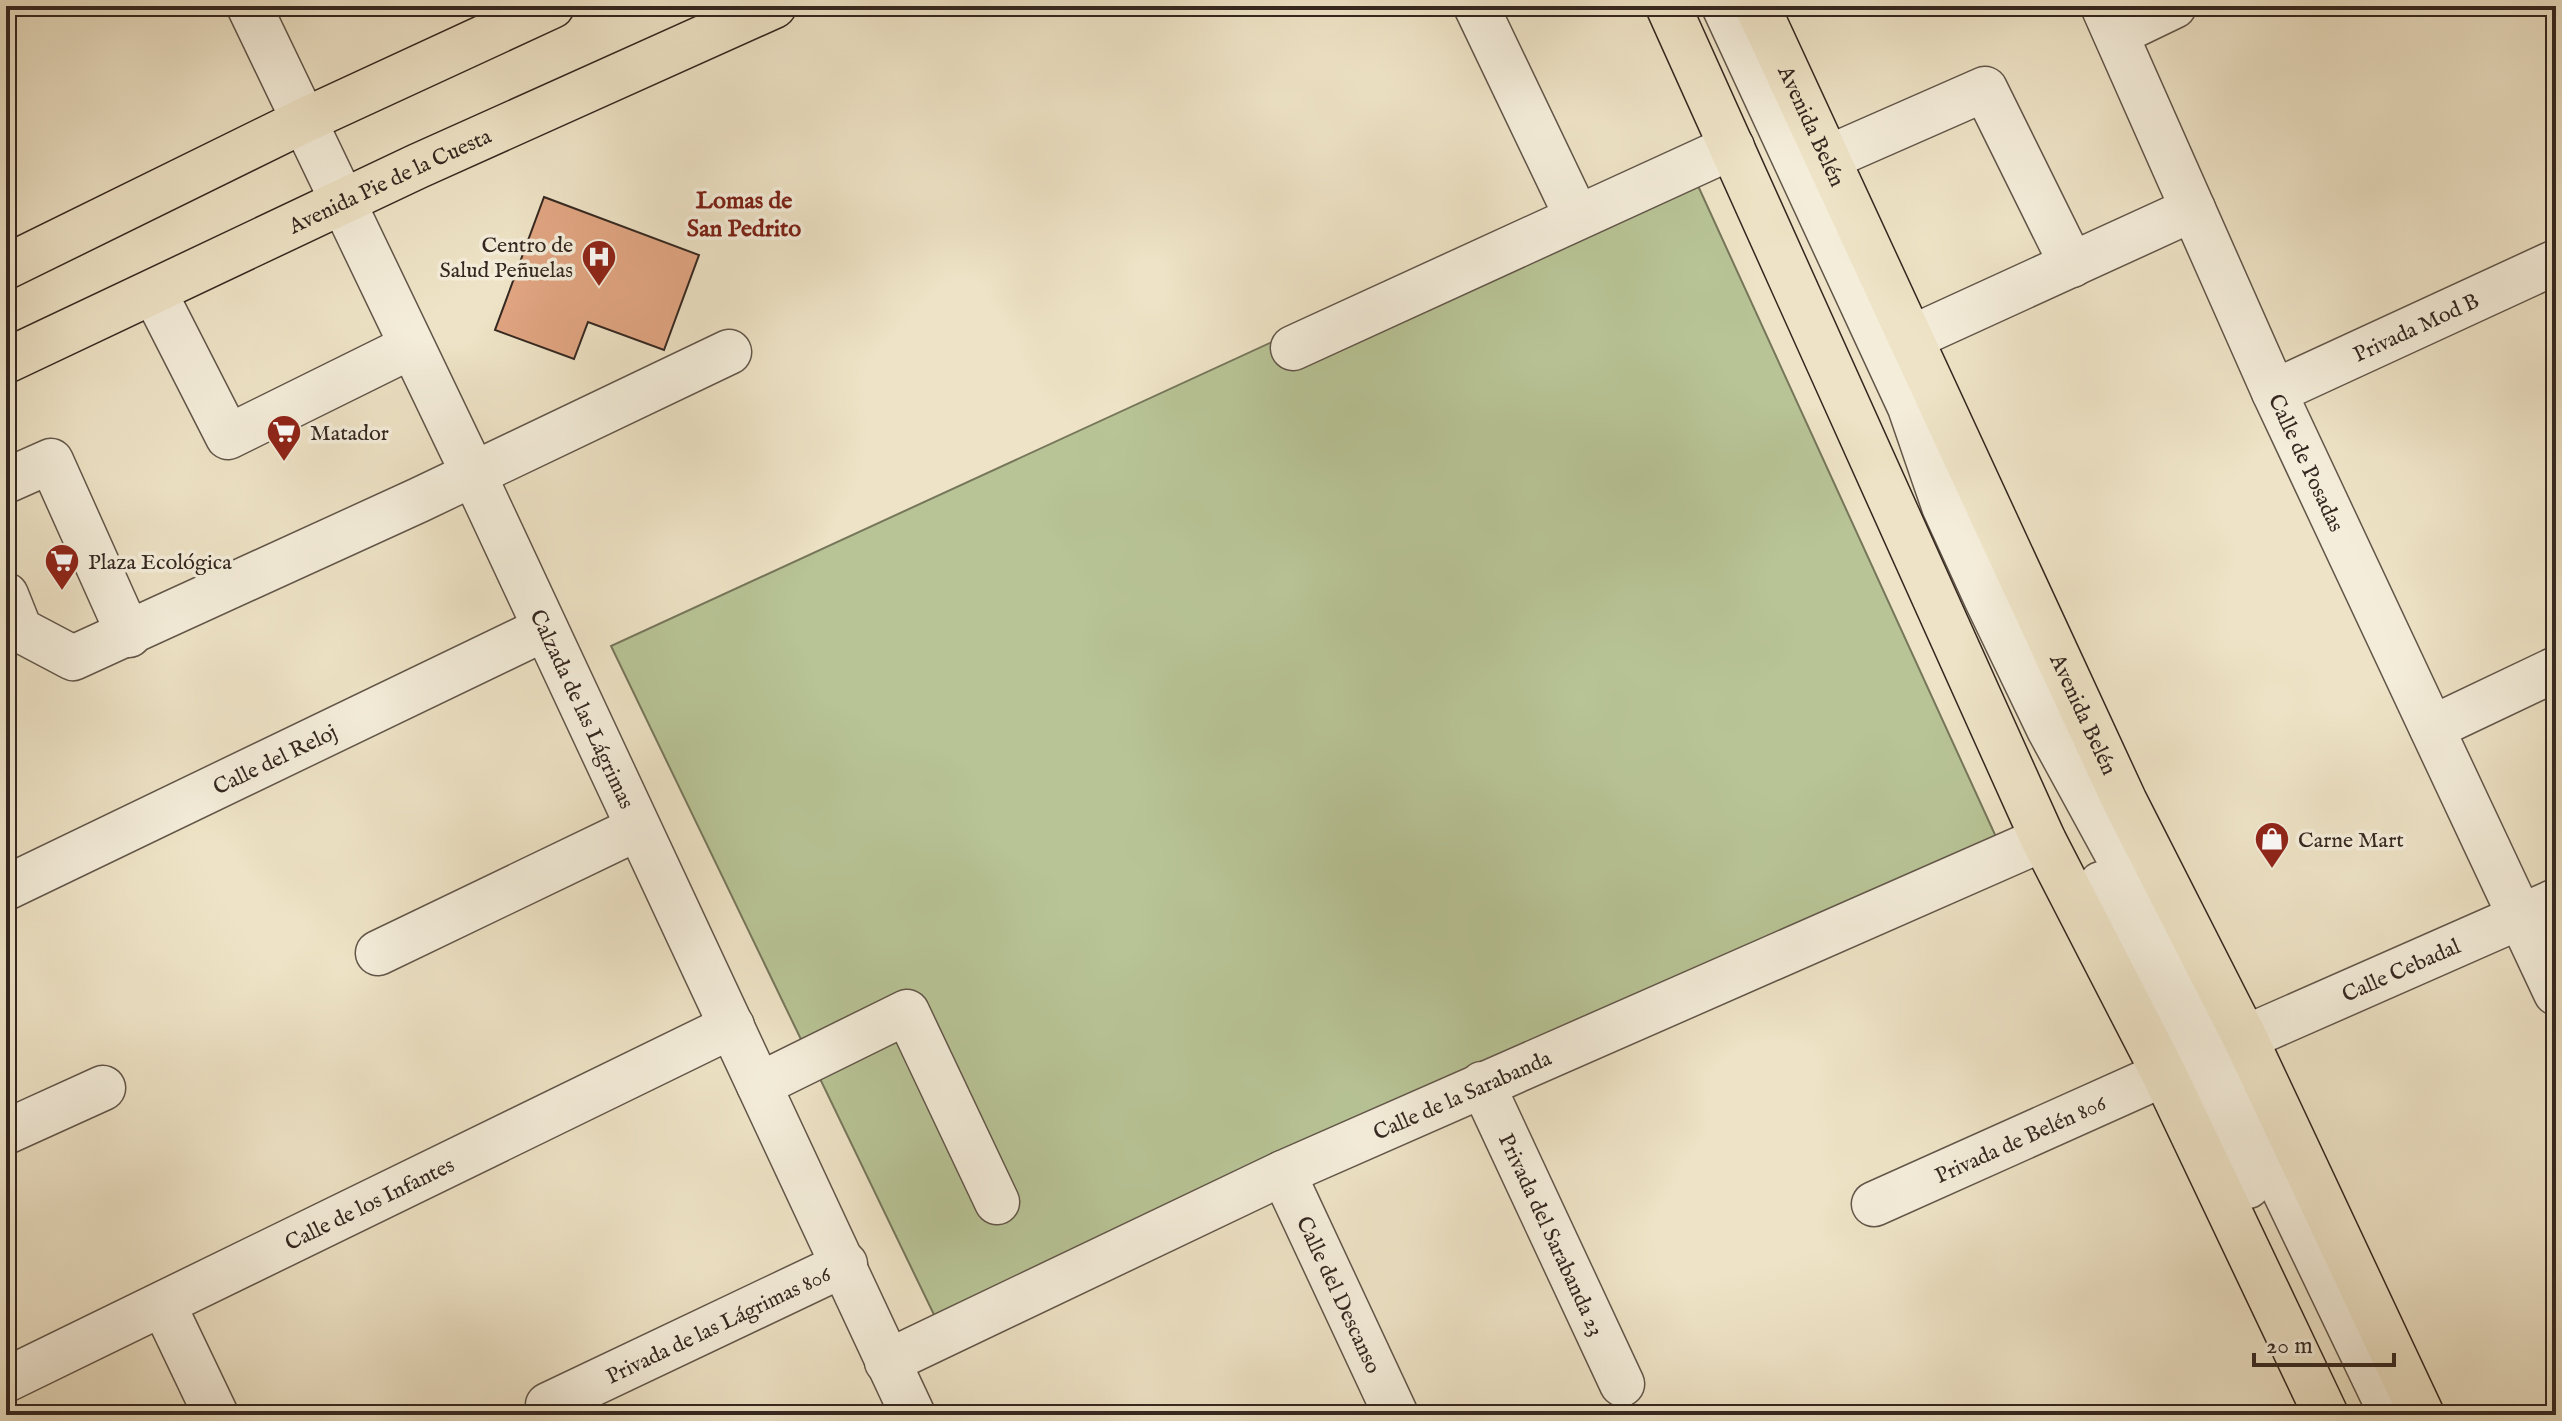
<svg xmlns="http://www.w3.org/2000/svg" width="2562" height="1421" font-family="'IM FELL English',serif">
  <style>
    .green { fill: #b8c496; stroke: #76765b; stroke-width: 2 }
    .building { fill: #e1a582; stroke: #342720; stroke-width: 2 }
    .lines { fill: none; stroke-linecap: round; stroke-linejoin: round }
    .minor-casing { stroke: #62564a; stroke-width: 47 }
    .major-casing { stroke: #342720; stroke-width: 47 }
    .minor { stroke: #f4edda; stroke-width: 44 }
    .major { stroke: #eee3c6; stroke-width: 44 }
    .labels { text-anchor: middle; stroke-width: 7; stroke-linejoin: round; paint-order: stroke }
    .street-label { font-size: 22px; fill: #342720; stroke: #f4edda }
    .poi-label { font-size: 22px; fill: #342720; stroke: #f4edda; text-anchor: start }
    .neighbourhood-label { font-size: 24px; font-weight: bold; fill: #7a1f14; stroke: #f4edda }
  </style>
  <rect width="100%" height="100%" fill="#eee3c6"/>
  <filter id="stains"><feTurbulence type="fractalNoise" baseFrequency=".0025" numOctaves="4"/><feColorMatrix values="0 0 0 0 .2 0 0 0 0 .09 0 0 0 0 .02 0 0 0 .5 -.17"/></filter>
  <radialGradient id="worn" r=".72"><stop offset=".6" stop-color="#630" stop-opacity="0"/><stop offset="1" stop-color="#630" stop-opacity=".3"/></radialGradient>
  <path class="green" d="M1683,153L1997,839L938,1323L611,646Z"/>
  <path class="building" d="M544,197L699,255L664,350L588,322L574,359L495,330Z"/>
  <g class="lines">
    <defs>
      <g id="minor">
        <path id="s1" d="M249,6L473,473L913,1415"/>
        <path d="M1476,6L1577,217"/>
        <path d="M1724,6L1910,407L1944,506L1987,600L2049,729L2164,940L2392,1415"/>
        <path id="s2" d="M2103,6L2274,392L2556,993"/>
        <path d="M2116,34L2174,6"/>
        <path d="M1828,158L1985,89L2072,265"/>
        <path d="M154,292L228,437L410,347"/>
        <path d="M1911,338L2193,209"/>
        <path d="M1293,348L1732,147"/>
        <path id="s3" d="M2274,392L2556,262"/>
        <path d="M6,481L51,461L129,635"/>
        <path d="M6,595L20,630L73,658L419,500L729,352"/>
        <path d="M2432,728L2556,669"/>
        <path d="M2101,884L2248,1186"/>
        <path id="s4" d="M6,888L544,629"/>
        <path d="M378,953L638,828"/>
        <path id="s5" d="M2245,1038L2556,901"/>
        <path id="s6" d="M1482,1084L1622,1384"/>
        <path d="M759,1085L907,1012L997,1202"/>
        <path d="M6,1132L103,1088"/>
        <path id="s7" d="M1283,1173L1396,1415"/>
        <path id="s8" d="M1874,1204L2164,1074"/>
        <path d="M163,1304L216,1415"/>
        <path id="s9" d="M887,1362L1283,1173L2043,839"/>
        <path id="s10" d="M6,1380L732,1026"/>
        <path id="s11" d="M548,1405L845,1264"/>
      </g>
      <g id="major">
        <path d="M1668,6L2043,839L2164,1074L2326,1415"/>
        <path id="s12" d="M1757,6L2125,802L2245,1038L2422,1415"/>
        <path d="M6,267L303,121L552,6"/>
        <path id="s13" d="M6,361L418,166L774,6"/>
      </g>
    </defs>
    <use href="#minor" class="minor-casing"/>
    <use href="#major" class="major-casing"/>
    <use href="#minor" class="minor"/>
    <use href="#major" class="major"/>
  </g>
  <defs>
    <symbol id="hospital-pin" viewBox="-11 -11 22 30"><path d="M0 17L-7.5 6A9.5 9.5 0 1 1 7.5 6Z" fill="#8f2418" stroke="#f4edda"/><path d="M-5-5h3v3.5h4V-5h3V5h-3V1.5h-4V5h-3Z" fill="#fff"/></symbol>
    <symbol id="supermarket-pin" viewBox="-11 -11 22 30"><path d="M0 17L-7.5 6A9.5 9.5 0 1 1 7.5 6Z" fill="#8f2418" stroke="#f4edda"/><path d="M-6-5.5h2.5l.6 2H6L4.5 2H-2.5L-4.4-4H-6ZM-1.5 3.2a1.3 1.3 0 1 0 .1 0ZM3 3.2a1.3 1.3 0 1 0 .1 0Z" fill="#fff"/></symbol>
    <symbol id="shop-pin" viewBox="-11 -11 22 30"><path d="M0 17L-7.5 6A9.5 9.5 0 1 1 7.5 6Z" fill="#8f2418" stroke="#f4edda"/><path d="M-5-2.5h2.3a2.7 3.5 0 0 1 5.4 0H5L5.5 6h-11ZM-1.5-2.5h3a1.5 2.3 0 0 0-3 0Z" fill="#fff"/></symbol>
  </defs>
  <g fill-rule="evenodd">
    <use href="#hospital-pin" x="579" y="237" width="40" height="54"/>
    <use href="#supermarket-pin" x="264" y="412" width="40" height="54"/>
    <use href="#supermarket-pin" x="42" y="541" width="40" height="54"/>
    <use href="#shop-pin" x="2252" y="819" width="40" height="54"/>
  </g>
  <g class="labels">
    <g class="street-label">
      <text dy="8" stroke="none"><textPath href="#s12" startOffset="132">Avenida Belén</textPath></text>
      <text dy="8" stroke="none"><textPath href="#s13" startOffset="424">Avenida Pie de la Cuesta</textPath></text>
      <text dy="8" stroke="none"><textPath href="#s3" startOffset="156">Privada Mod B</textPath></text>
      <text dy="8" stroke="none"><textPath href="#s2" startOffset="500">Calle de Posadas</textPath></text>
      <text dy="8" stroke="none"><textPath href="#s1" startOffset="778">Calzada de las Lágrimas</textPath></text>
      <text dy="8" stroke="none"><textPath href="#s12" startOffset="780">Avenida Belén</textPath></text>
      <text dy="8" stroke="none"><textPath href="#s4" startOffset="298">Calle del Reloj</textPath></text>
      <text dy="8" stroke="none"><textPath href="#s5" startOffset="170">Calle Cebadal</textPath></text>
      <text dy="8" stroke="none"><textPath href="#s9" startOffset="634">Calle de la Sarabanda</textPath></text>
      <text dy="8" stroke="none"><textPath href="#s8" startOffset="160">Privada de Belén 806</textPath></text>
      <text dy="8" stroke="none"><textPath href="#s10" startOffset="404">Calle de los Infantes</textPath></text>
      <text dy="8" stroke="none"><textPath href="#s6" startOffset="166">Privada del Sarabanda 23</textPath></text>
      <text dy="8" stroke="none"><textPath href="#s7" startOffset="134">Calle del Descanso</textPath></text>
      <text dy="8" stroke="none"><textPath href="#s11" startOffset="188">Privada de las Lágrimas 806</textPath></text>
    </g>
    <g class="poi-label">
      <text x="573" y="252" text-anchor="end">Centro de<tspan x="573" dy="25">Salud Peñuelas</tspan></text>
      <text x="310" y="440">Matador</text>
      <text x="88" y="569">Plaza Ecológica</text>
      <text x="2298" y="847">Carne Mart</text>
    </g>
    <g class="neighbourhood-label">
      <text x="744" y="208">Lomas de<tspan x="744" dy="28">San Pedrito</tspan></text>
    </g>
  </g>
  <rect width="2562" height="1421" fill="none" stroke="#eee3c6" stroke-width="32"/>
  <rect x="8" y="8" width="2546" height="1405" fill="none" stroke="#342720" stroke-width="4"/>
  <rect x="16" y="16" width="2530" height="1389" fill="none" stroke="#342720" stroke-width="2"/>
  <path d="M2254 1353v12h140v-12" fill="none" stroke="#342720" stroke-width="4"/>
  <text x="2266" y="1353" font-size="24" fill="#342720" stroke="#f4edda" stroke-width="6" paint-order="stroke">20 m</text>
  <rect width="100%" height="100%" filter="url(#stains)"/>
  <rect width="100%" height="100%" fill="url(#worn)"/>
</svg>
